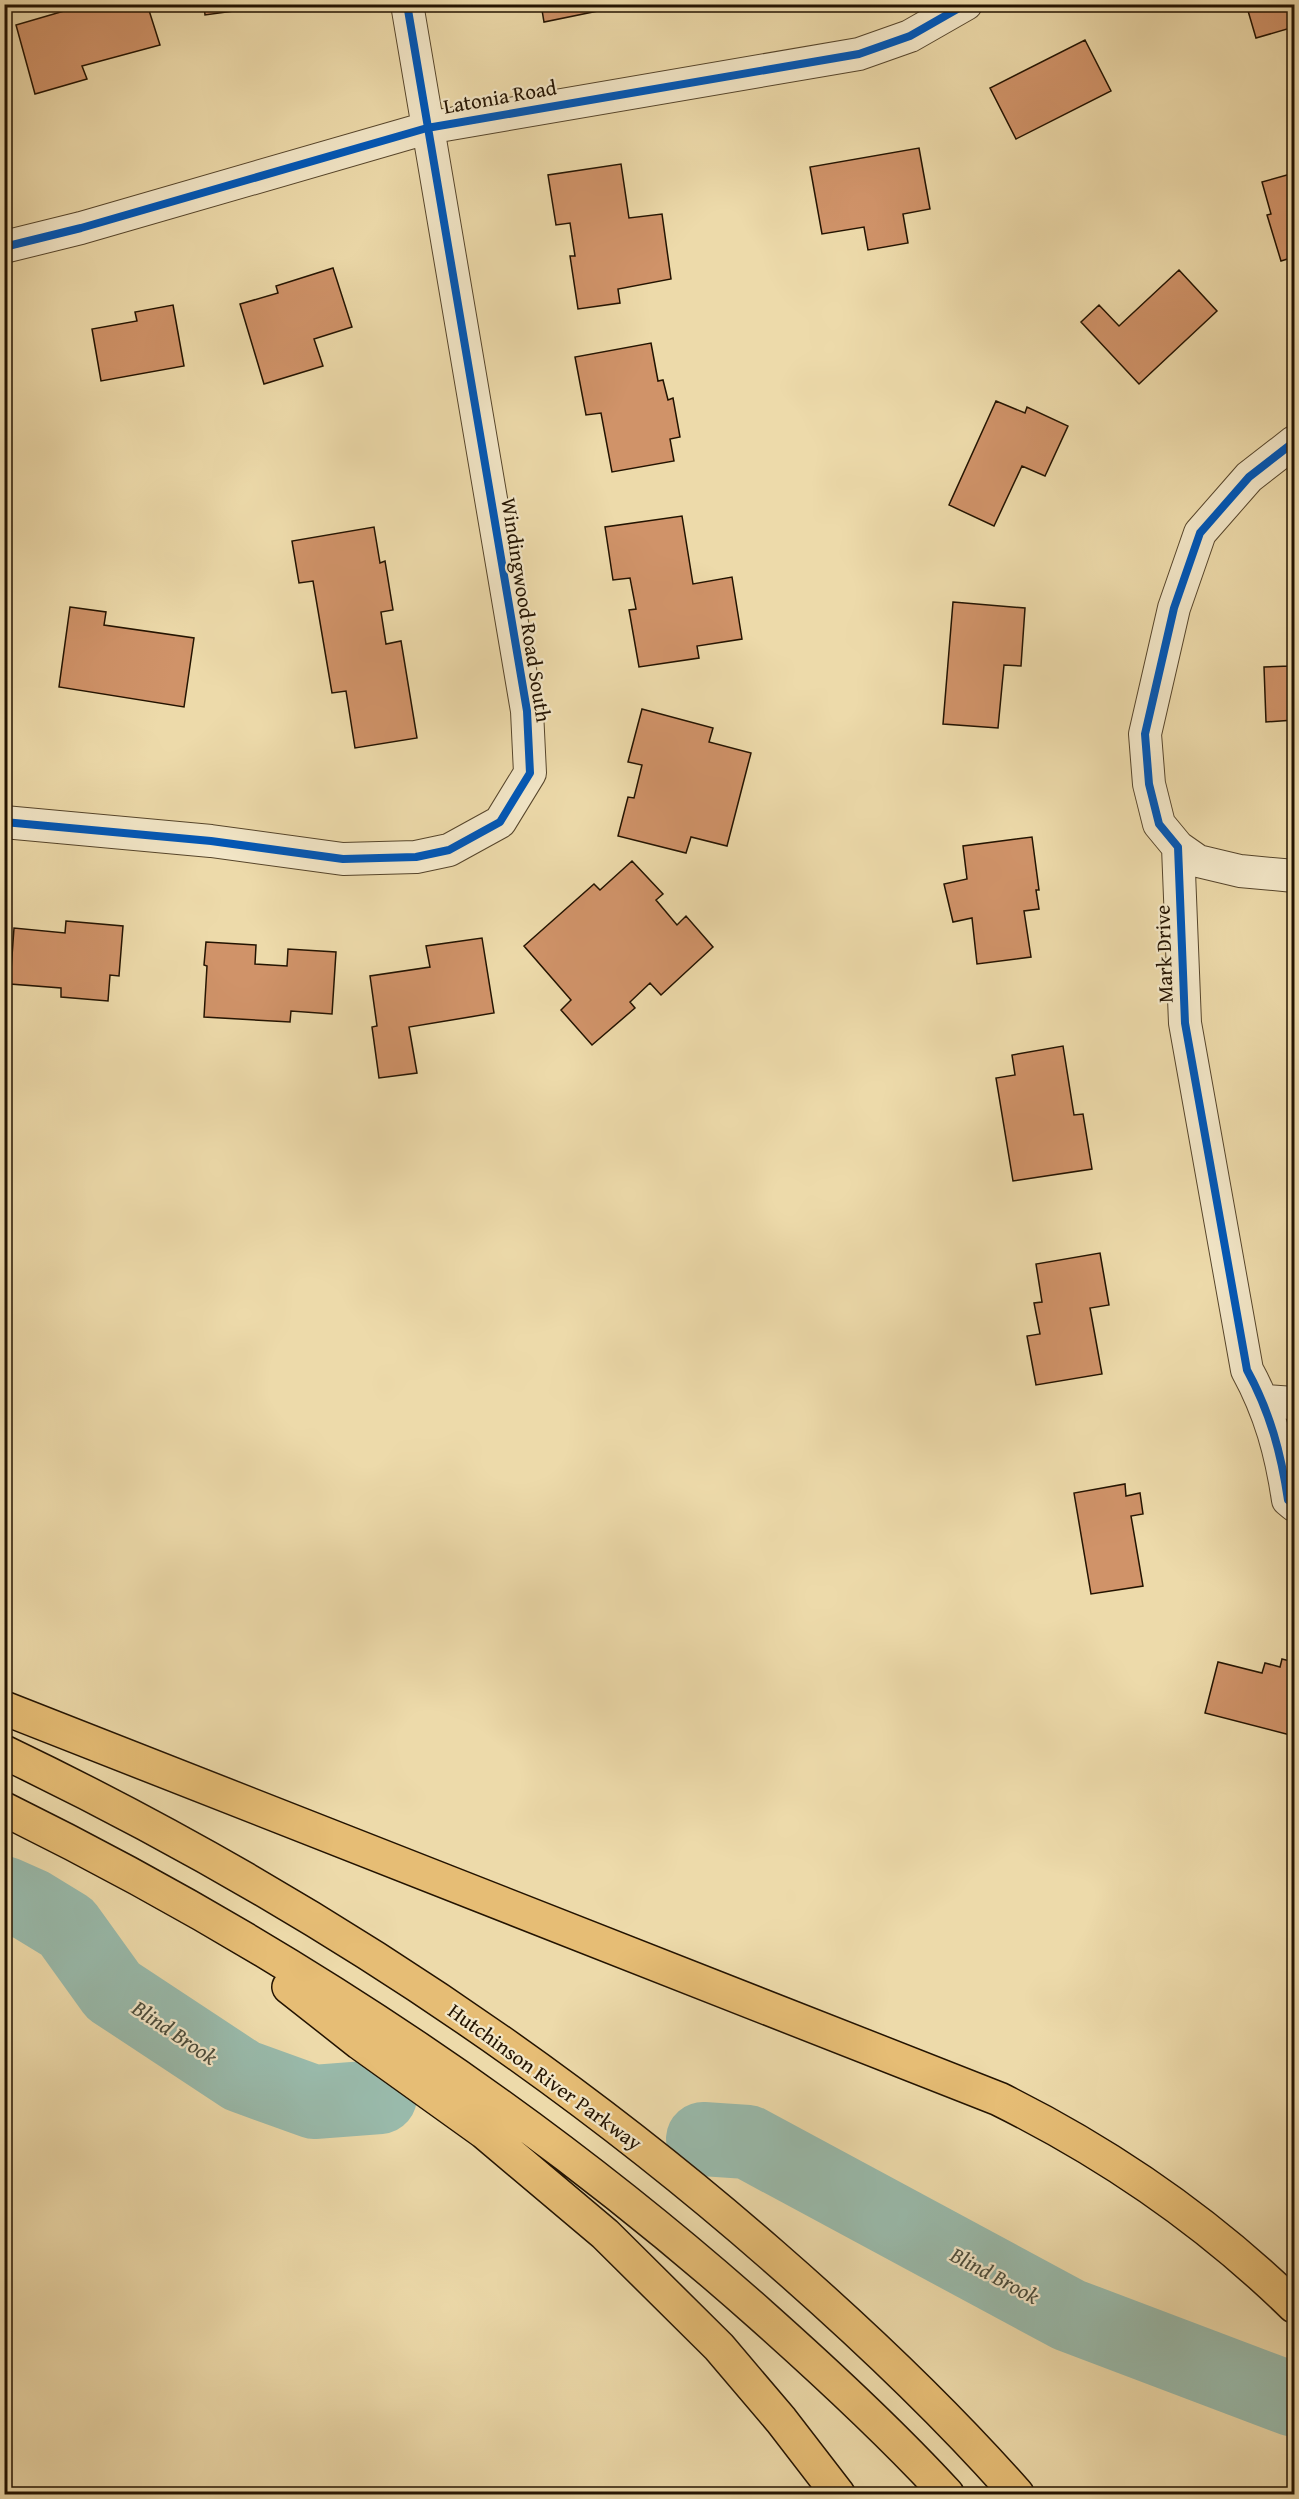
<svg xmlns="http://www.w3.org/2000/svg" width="1299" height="2499" font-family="'Gentium Book Plus',serif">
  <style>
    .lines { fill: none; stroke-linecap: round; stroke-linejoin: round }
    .river { stroke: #99baab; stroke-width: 74 }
    .building { fill: #d09369; stroke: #231301; stroke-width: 1.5 }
    .street-casing { stroke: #56452b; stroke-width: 34 }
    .highway-casing { stroke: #231301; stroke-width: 36 }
    .street { stroke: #f3e7c8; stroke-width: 32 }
    .highway { stroke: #e6bd75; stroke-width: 33 }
    .cycleway-casing { stroke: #f3e7c8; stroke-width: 11 }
    .cycleway { stroke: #0057b8; stroke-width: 8 }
    .labels { text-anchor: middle; stroke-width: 4.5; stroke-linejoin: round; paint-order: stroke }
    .street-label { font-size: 21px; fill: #231301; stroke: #f3e7c8 }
    .water-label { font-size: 22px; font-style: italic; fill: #4c4d3c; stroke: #f3e7c8 }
  </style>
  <rect width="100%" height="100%" fill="#eddaaa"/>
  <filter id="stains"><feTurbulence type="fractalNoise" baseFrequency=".00333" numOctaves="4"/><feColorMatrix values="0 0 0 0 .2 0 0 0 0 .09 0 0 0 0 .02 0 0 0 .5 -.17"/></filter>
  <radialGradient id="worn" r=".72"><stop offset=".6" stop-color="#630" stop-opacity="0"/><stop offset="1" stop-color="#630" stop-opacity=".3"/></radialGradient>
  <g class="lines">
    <path class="river" d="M4,1893L31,1905L67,1927L113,1991L242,2076L314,2102L380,2097
      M703,2139L748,2142L1069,2315L1294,2400"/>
  </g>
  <path class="building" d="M88,4H147L160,45L82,66L87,79L35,94L16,25Z
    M204,4H254L255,8L205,15Z
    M541,4H632L544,22Z
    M1246,4H1294V27L1256,38Z
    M1085,40L1111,91L1016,139L990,88Z
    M919,148L930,209L903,214L908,243L868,250L864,227L822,234L810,167Z
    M621,164L629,218L662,214L671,279L618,289L620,303L578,309L570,256H575L570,223L556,225L548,175Z
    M1294,173V257L1281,261L1267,215L1271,214L1262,182Z
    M333,268L352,327L314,339L323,366L264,384L240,304L278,293L276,286Z
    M1179,270L1217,311L1139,384L1081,322L1099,305L1119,326Z
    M173,305L184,366L101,381L92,329L137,321L135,312Z
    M651,343L658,381L663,380L668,400L673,398L680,437L670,439L674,461L612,472L601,413L586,415L575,357Z
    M996,401L1025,413L1027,407L1068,426L1045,476L1022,466L994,526L949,505Z
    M682,516L693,584L732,577L742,639L697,646L699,658L639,667L629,610L636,609L630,578L613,580L605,527Z
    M374,527L380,563L385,561L393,610L381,612L386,644L401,641L417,738L355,748L346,691L332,693L313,581L299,583L292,541Z
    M1288,599H1294V720L1266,722L1264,667L1290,666Z
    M953,602L1025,608L1021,666L1004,665L998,728L943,724Z
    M70,607L106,612L104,625L194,638L184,707L59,687Z
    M642,709L713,728L709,742L751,753L727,846L691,837L686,853L618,836L628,797L634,798L642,765L628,762Z
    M1032,837L1039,890H1036L1039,909L1024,911L1031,957L977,964L972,918L953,922L944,884L967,879L963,846Z
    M632,861L663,894L656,900L677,925L686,916L713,947L661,995L650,983L630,1002L635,1008L592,1045L561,1010L571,1000L524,946L594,884L600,890Z
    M66,921L123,926L119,976L110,975L108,1001L61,997V988L10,984L14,928L65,933Z
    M482,938L494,1013L409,1027L417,1073L379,1078L372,1027L377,1026L370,976L430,967L426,946Z
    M206,942L256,945L255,964L287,966L288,949L336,952L332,1014L291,1011L290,1022L204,1017L207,966L204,965Z
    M1063,1046L1074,1115L1083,1114L1092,1169L1013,1181L996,1078L1015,1075L1012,1055Z
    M1100,1253L1109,1305L1090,1308L1102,1374L1036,1385L1027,1336L1040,1334L1034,1303L1042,1302L1036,1264Z
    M1125,1484L1126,1496L1140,1493L1143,1514L1131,1516L1143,1586L1091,1594L1074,1493Z
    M1282,1659L1294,1662V1736L1205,1713L1218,1662L1262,1673L1265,1663L1280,1667Z"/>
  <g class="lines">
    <defs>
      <path id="street" d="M4,247L81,228L427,128L859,54L910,36L966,4
        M1294,442L1249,477L1200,533L1174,608L1145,734L1149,784L1159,824L1178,847L1185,1023L1247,1370C1270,1412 1281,1453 1288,1500L1294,1505
        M4,822L211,841L343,859L416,857L449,850L500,822L530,773L527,711L407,4
        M1178,847L1198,861L1240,871L1294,876
        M1265,1401L1294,1403"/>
      <path id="highway" d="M4,1708L999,2099C1108,2153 1207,2221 1294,2306
        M4,1752C281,1885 541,2053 772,2255C858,2330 942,2409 1017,2494
        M4,1809C278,1944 533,2112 761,2315C825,2372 889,2431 947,2494
        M289,1987L360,2043L484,2132L605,2234L719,2347L781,2420L838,2494"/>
    </defs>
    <use href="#street" class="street-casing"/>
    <use href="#highway" class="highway-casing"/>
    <use href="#street" class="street"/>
    <use href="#highway" class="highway"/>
    <defs>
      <path id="cycleway" d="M4,247L81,228L427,128L859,54L910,36L966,4
        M1294,442L1249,477L1200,533L1174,608L1145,734L1149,784L1159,824L1178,847L1185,1023L1247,1370C1270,1412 1281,1453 1288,1500L1294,1505
        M4,822L211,841L343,859L416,857L449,850L500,822L530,773L527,711L407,4"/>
    </defs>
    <use href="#cycleway" class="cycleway-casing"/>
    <use href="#cycleway" class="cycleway"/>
  </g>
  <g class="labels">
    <g class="street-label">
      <text transform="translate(500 97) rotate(-10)" y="7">Latonia Road</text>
      <text transform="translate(526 610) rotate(81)" y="7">Windingwood Road South</text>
      <text transform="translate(1164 954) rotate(-92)" y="7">Mark Drive</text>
      <text transform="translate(545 2077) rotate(36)" y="7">Hutchinson River Parkway</text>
    </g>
    <g class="water-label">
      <text transform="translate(175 2032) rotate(34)" y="8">Blind Brook</text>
      <text transform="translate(995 2275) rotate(28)" y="8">Blind Brook</text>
    </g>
  </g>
  <rect width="1299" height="2499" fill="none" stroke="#eddaaa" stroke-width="24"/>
  <rect x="6" y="6" width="1287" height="2487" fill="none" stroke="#231301" stroke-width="3"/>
  <rect x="12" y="12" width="1275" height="2475" fill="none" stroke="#231301" stroke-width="1.5"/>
  <rect width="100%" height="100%" filter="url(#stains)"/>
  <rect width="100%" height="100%" fill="url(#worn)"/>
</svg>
